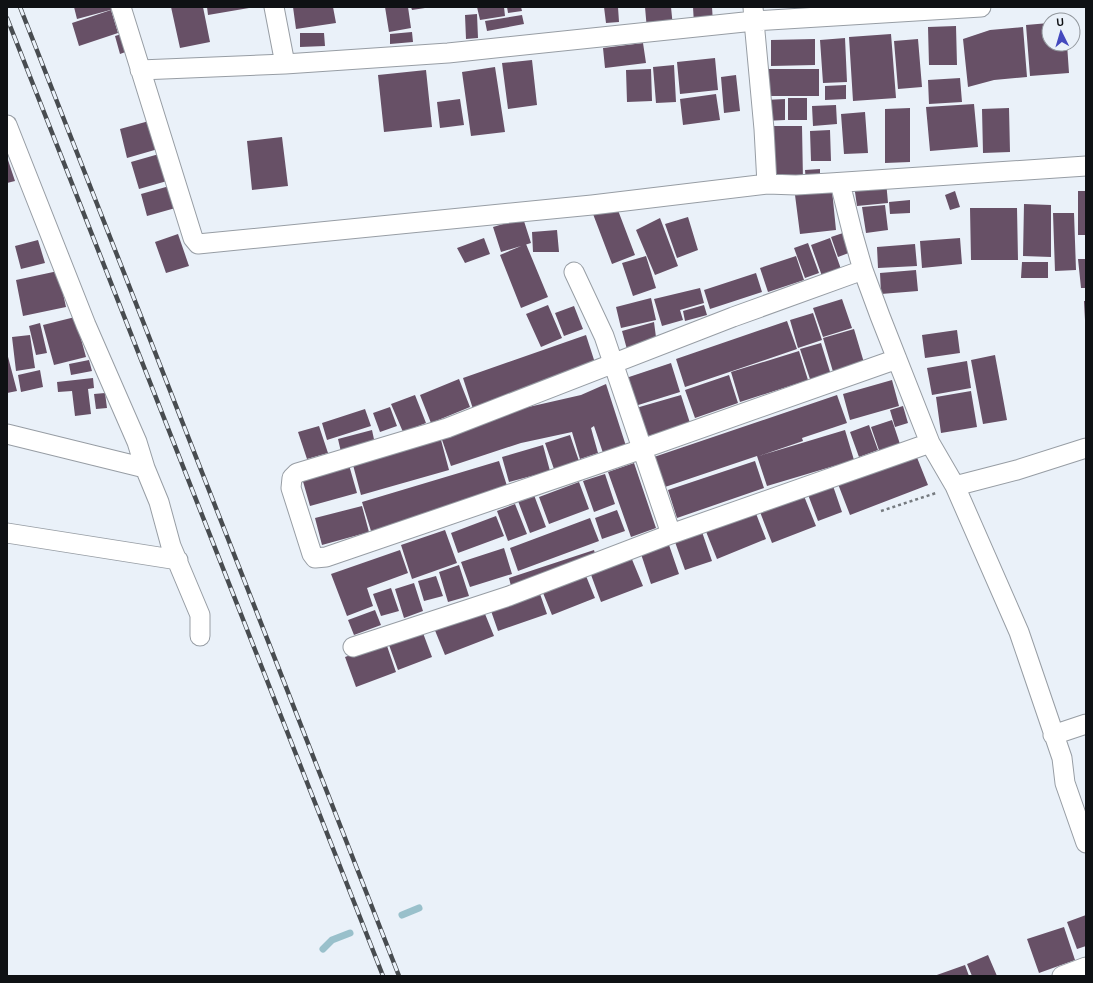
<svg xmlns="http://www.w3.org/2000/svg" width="1093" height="983" font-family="'DM Sans',sans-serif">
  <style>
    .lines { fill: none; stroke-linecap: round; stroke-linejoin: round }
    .stream { stroke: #99c0cb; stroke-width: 7 }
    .building { fill: #675066 }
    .street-casing { stroke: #979da4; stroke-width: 21 }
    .path { stroke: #757a7f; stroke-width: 2.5; stroke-dasharray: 3 3; stroke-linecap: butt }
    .street { stroke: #fff; stroke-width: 19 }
    .rail-casing { stroke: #484c50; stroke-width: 4.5 }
    .rail { stroke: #eaf1f9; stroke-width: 3; stroke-dasharray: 9; stroke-linecap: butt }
  </style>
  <rect width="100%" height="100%" fill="#eaf1f9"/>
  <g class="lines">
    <path class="stream" d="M402,915L419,908
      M323,949L332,940L350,933"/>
  </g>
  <path class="building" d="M74,7H114V9L77,19Z
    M171,7H203L210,42L180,48Z
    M207,7H249V8L208,15Z
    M293,7H333L336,23L296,29Z
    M385,7H408L411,28L389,32Z
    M411,7H425V8L412,10Z
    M477,7H504L505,16L480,20Z
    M507,7H521L522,11L508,13Z
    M604,7H618L619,22L606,23Z
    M645,7H671L673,27L647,30Z
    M693,7H712L713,23L694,24Z
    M111,10L118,33L79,46L72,23Z
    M477,14L478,38L466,39L465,15Z
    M522,15L524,24L487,31L485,21Z
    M1049,23V44H1067L1069,73L1030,76L1026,25Z
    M956,26L957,65H929L928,27Z
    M1023,27L1027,77L994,80L968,87L963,39L990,30Z
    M412,32L413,42L390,44V34Z
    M125,33L131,50L120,54L115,36Z
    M300,33H324L325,46L300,47Z
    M891,34L896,98L853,101L849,37Z
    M845,38L847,82L823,83L820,40Z
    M815,39V65L771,66V40Z
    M918,39L922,87L898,89L894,41Z
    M643,43L646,63L605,68L603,48Z
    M715,58L718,90L680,94L677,62Z
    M532,60L537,105L508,109L502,63Z
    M674,65L676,102L656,103L653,67Z
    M495,67L505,132L471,136L462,72Z
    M651,69L652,101L627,102L626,70Z
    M766,69H819V96H766Z
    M426,70L432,127L384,132L378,75Z
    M736,75L740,111L724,113L721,77Z
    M960,78L962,102L929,104L928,80Z
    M846,85V99L825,100V86Z
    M716,94L720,120L683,125L680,99Z
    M788,98H807V120H788Z
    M460,99L464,125L440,128L437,102Z
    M785,99V120L765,121V100Z
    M974,104L978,147L930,151L926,107Z
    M836,105L837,124L813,126L812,106Z
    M910,108V162L885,163V109Z
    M1009,108L1010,152L983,153L982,109Z
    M865,112L868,153L844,154L841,114Z
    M149,121L158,149L127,158L120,129Z
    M771,126H802L803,181H770Z
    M830,130L831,161H811L810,131Z
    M282,137L288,186L252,190L247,141Z
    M159,154L167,181L139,189L131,162Z
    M7,157L15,181L7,183Z
    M820,169V181L806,182L805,170Z
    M886,181L888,203L857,206L854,185Z
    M173,185L179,207L147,216L141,194Z
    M832,190L836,230L800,234L795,195Z
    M955,191L960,207L950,210L945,195Z
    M1078,191H1086V235H1078Z
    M910,200V213L890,214L889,202Z
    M1024,204L1051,205V257L1023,256Z
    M616,205L635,255L612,264L593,214Z
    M885,205L888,230L866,233L862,207Z
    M970,208H1017L1018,260H971Z
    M1053,213H1074L1076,270L1055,271Z
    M688,217L698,250L677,258L665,224Z
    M523,218L531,243L501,252L493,227Z
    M660,218L678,266L655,275L636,230Z
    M557,230L559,252H533L532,232Z
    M846,232L854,251L838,257L831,237Z
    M178,234L189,266L166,273L155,242Z
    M484,238L490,254L465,263L457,248Z
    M830,238L841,269L822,276L811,245Z
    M960,238L962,264L922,268L920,241Z
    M38,240L45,263L21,269L15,246Z
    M808,243L819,273L805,278L794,248Z
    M526,244L548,297L521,308L500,255Z
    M915,244L917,266L878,268L877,247Z
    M646,256L656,288L633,296L622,263Z
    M796,256L804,280L768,292L760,268Z
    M1078,259H1086V288H1081Z
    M1022,262H1048V278H1021Z
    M916,270L918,291L881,294L880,273Z
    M58,271L66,307L23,316L16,280Z
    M756,273L762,292L710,309L704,290Z
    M700,288L704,303L680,310L683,320L662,326L654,299Z
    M651,298L656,320L621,328L616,307Z
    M842,299L852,328L823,337L813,308Z
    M1084,301H1086V320H1085Z
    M548,305L562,338L541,347L526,314Z
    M704,305L707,315L685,321L683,311Z
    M574,306L583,329L564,336L555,313Z
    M813,313L822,340L798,348L790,320Z
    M75,317L86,357L54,365L43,325Z
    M787,321L797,349L685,387L676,359Z
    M654,322L657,345L628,353L622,331Z
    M40,323L47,353L36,355L29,326Z
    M854,329L865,366L834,375L823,338Z
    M957,330L960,353L925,358L922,335Z
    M30,335L35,368L16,371L12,337Z
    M586,335L596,366L473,409L463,378Z
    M821,343L831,375L811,382L800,349Z
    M799,351L808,380L740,402L731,372Z
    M7,353L17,391L7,393Z
    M995,355L1007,420L983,424L971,360Z
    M89,360L92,371L71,375L69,364Z
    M967,361L971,388L932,395L927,368Z
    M671,363L680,392L635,406L626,378Z
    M40,370L43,387L21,392L18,375Z
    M729,375L738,403L695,418L685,390Z
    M93,378L94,388L88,389L91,414L75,416L72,391L58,392L57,382Z
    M459,379L470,407L431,423L420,395Z
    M892,380L899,406L850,420L843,394Z
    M606,384L626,446L603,453L594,426L591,428L598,453L580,459L572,432L521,443L451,466L440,434L511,411L581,395Z
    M971,391L977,427L941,433L936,397Z
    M105,393L107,408L96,409L94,394Z
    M415,395L426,423L403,432L391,404Z
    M681,395L690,423L645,437L636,408Z
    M837,395L847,423L802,438L803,441L759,456L845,430L854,460L767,486L757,456L662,488L651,458Z
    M903,406L908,423L895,427L890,410Z
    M390,407L397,426L380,432L373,413Z
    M365,409L371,426L327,440L322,423Z
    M892,420L901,447L880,453L871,427Z
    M869,425L878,450L859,457L850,432Z
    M319,426L328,453L307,459L298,432Z
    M372,430L375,444L341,452L338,439Z
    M570,435L580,464L555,472L545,443Z
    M441,440L449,470L361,495L353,465Z
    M543,445L550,471L509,482L502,457Z
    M916,455L928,485L850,515L838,484Z
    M499,461L508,489L371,531L362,502Z
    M755,461L764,488L677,518L668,490Z
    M634,463L656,528L631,537L608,472Z
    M349,465L357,493L310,506L302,478Z
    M605,474L615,504L594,512L583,481Z
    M579,482L589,509L549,524L539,497Z
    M832,483L842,512L818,521L807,492Z
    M534,495L546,527L530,533L518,501Z
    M804,496L816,526L772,543L760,512Z
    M515,504L527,534L508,541L497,511Z
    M362,506L369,532L322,545L315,518Z
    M617,510L625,531L602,539L595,518Z
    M755,511L766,539L717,559L705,529Z
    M496,516L504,536L458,553L451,533Z
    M590,518L599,541L518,571L510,548Z
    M445,530L457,563L412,579L401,545Z
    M702,532L712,561L685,570L675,542Z
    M669,545L679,574L651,584L641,554Z
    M504,548L512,574L470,587L461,562Z
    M400,550L408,573L367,588L373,606L347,616L331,574Z
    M594,550L597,561L512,590L509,578Z
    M631,557L643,586L601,602L590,572Z
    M459,565L469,596L448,602L439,572Z
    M584,571L595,598L552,615L541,588Z
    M436,576L443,596L424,601L418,581Z
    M414,583L423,611L404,618L395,589Z
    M391,588L399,611L381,616L373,594Z
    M539,591L547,614L498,631L490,608Z
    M483,609L494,636L445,655L434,628Z
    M375,610L381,625L354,635L348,620Z
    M423,633L432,657L398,670L389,645Z
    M386,643L396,672L356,687L345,657Z
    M1086,915V946L1077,949L1067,922Z
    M1064,927L1075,960L1039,973L1027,939Z
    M988,955L997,976H972L967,964Z
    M965,965L969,976H934Z"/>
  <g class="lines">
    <defs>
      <path id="street" d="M121,7L193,238L198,244L592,205L767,184
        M274,7L285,64
        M753,7L754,21L981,7
        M140,70L285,64L448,53L754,21L764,129L767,184L796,185L830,183L1086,166
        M7,125L86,325L137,442L145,468L7,434
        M840,183L853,235L863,270L880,316L930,443L955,486L1019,632L1062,758L1065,783L1086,843
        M863,270L733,317L447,428L297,473L292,478L291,488L312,554L315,558L326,557L642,449L897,359
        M574,272L604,336L671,534
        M145,468L159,502L171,546L200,615V636
        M955,486L1017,470L1086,448
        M7,533L178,560
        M353,647L509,596L671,534L930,443
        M1053,735L1086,724
        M1062,976L1086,967"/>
    </defs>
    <use href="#street" class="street-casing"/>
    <path class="path" d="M881,511L936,493"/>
    <use href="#street" class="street"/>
    <defs>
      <path id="rail" d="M20,7L399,976
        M7,18L383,976"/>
    </defs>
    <use href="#rail" class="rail-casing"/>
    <use href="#rail" class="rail"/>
  </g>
  <rect width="1093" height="983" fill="none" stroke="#0f1114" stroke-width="16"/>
  <g transform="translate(1061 32) rotate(355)"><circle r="19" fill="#eaf1f9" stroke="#92979d"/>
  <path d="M0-3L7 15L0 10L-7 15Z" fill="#4449be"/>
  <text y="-6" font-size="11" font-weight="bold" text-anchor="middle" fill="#0f1114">U</text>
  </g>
</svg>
